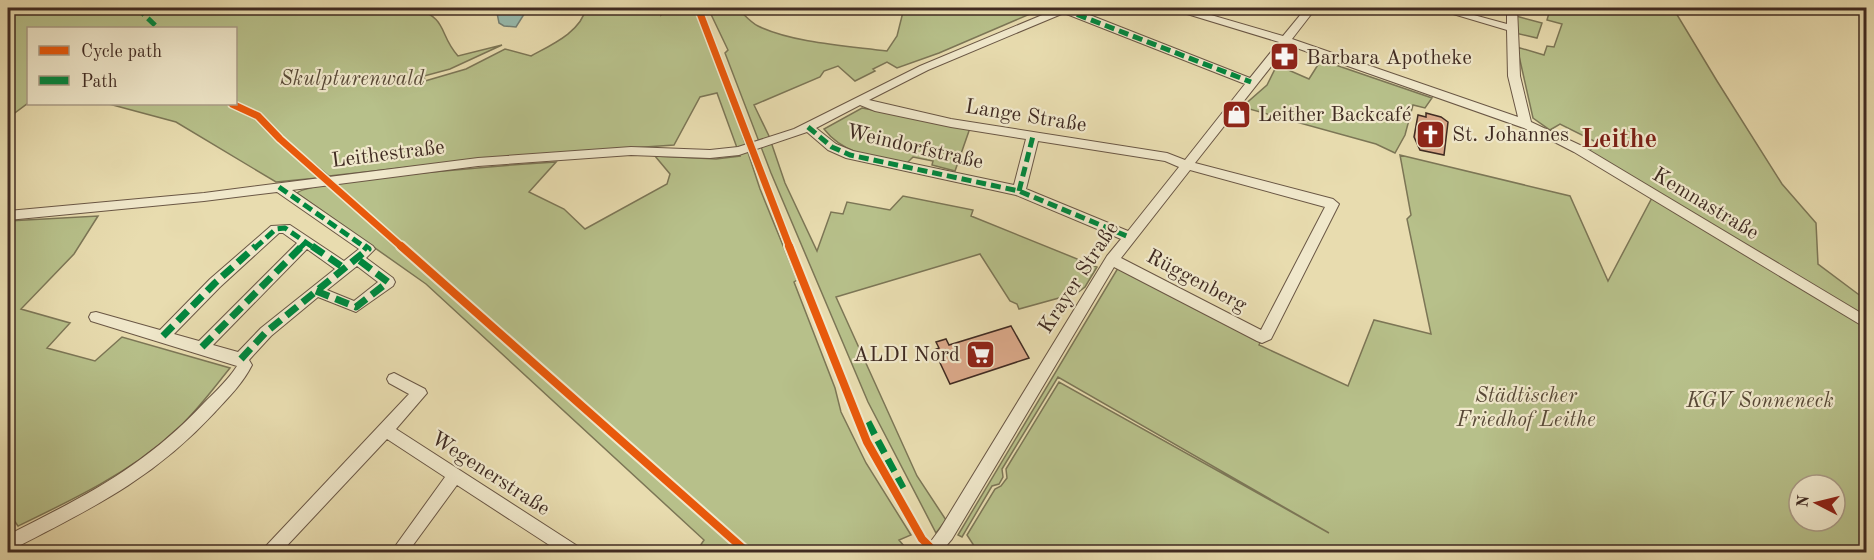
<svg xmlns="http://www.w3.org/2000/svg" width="1874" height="560" font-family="'Old Standard TT',serif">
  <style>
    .green { fill: #b7c08a; stroke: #7c7656; stroke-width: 1.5; fill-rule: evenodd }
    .water { fill: #97bbaf; stroke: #748177; stroke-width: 1.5 }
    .building { fill: #dba98a; stroke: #402b22; stroke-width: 1.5 }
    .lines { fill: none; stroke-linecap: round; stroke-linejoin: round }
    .minor-casing { stroke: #6a5745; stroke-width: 2 }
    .minor { fill: #f0e8cb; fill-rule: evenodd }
    .quiet-far1 { stroke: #00873e; stroke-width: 5; stroke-dasharray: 10 5; stroke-linecap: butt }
    .quiet { stroke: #00873e; stroke-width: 7; stroke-dasharray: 14 7; stroke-linecap: butt }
    .cycleway-far1-casing { stroke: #f0e8cb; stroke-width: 10 }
    .cycleway-casing { stroke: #f0e8cb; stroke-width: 12 }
    .cycleway-far1 { stroke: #e8590c; stroke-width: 7 }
    .cycleway { stroke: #e8590c; stroke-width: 8 }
    .labels { text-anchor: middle; stroke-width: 4.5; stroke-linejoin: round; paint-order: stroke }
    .poi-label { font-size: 21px; fill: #402b22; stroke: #f0e8cb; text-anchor: start }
    .park-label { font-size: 21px; font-style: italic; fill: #584937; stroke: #f0e8cb }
    .street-label { font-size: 21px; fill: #402b22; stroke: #f0e8cb }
    .district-label { font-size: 27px; font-weight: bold; fill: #7a1f14; stroke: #f0e8cb }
  </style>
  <rect width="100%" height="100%" fill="#e8dcaf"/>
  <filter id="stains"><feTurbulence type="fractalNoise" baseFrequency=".00333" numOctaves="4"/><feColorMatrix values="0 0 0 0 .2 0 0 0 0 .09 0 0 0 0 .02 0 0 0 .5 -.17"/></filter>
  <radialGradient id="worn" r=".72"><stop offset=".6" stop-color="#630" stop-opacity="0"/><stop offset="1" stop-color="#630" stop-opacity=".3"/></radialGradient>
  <path class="green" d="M8,8H415C449,19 438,34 458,56L502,45L450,69L424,76L425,81L466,69L505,49L531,56C551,45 581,32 586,8H660L661,15L667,8H696L735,113L760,189L797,280L794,282L835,388L841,412L866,463L911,535L899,540L909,552H696L704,540L426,284L297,193C310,180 523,164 556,162L529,192L564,209L585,229L667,184L670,174L655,156L716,159L740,156L717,93L700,97L674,145L500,157L329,176L282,137L278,138L320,175L317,178L276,182L176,122L109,104H236V28H28V103L8,118Z
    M708,8H737C744,14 750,22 758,26C793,43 849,46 887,51L897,36L904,8H1044L939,53L897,68L887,62L873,69L875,71L855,81L838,66L824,71L820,77L754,105L769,136L785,183L817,251L831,212L843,214L847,202L890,210L903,196L973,210L971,216L1097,267L1085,287L1077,293L1019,309L1017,304L1010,301L980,254L836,297L917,476L946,520L936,533L868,402L771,173L725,53L728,50Z
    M1543,8H1673L1717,81L1782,184L1816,223L1818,264L1866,300V552H1364L1354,547L1351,552H978L967,535L995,489L1001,486L1007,478L1006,469L1059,382L1329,533L1058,377L1002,469L1003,477L999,484L992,486L962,537L958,535L1118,268L1261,341L1259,345L1348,386L1374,320L1431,334L1407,219L1411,215L1400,155L1570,196L1608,281L1655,192L1588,152L1598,143L1560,124L1550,130L1533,118L1517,47L1544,55L1547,46L1554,47L1562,24L1547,20L1549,13L1542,11ZM1799,485H1835V521H1799Z
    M1516,16L1542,23L1537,38L1515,33Z
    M1321,60L1432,98L1425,108L1413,105L1405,135L1395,153L1376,144L1242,107L1267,85L1277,65L1309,79Z
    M862,108L970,128L955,171L932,165L933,161L913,157L907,163C876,157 845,156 824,129Z
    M98,216L74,254L21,309L70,323L47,348L95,361L122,337L230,368C212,390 194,415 172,434C127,474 72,500 18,526L8,512V221Z"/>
  <path class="water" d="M509,8H528L516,27L504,26L499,23L497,13Z"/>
  <path class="building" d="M1426,113L1441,117L1448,122L1444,155L1420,150L1414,137L1418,115L1426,117Z
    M1011,326L1029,358L950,384L934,350L939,348L936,342L946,339L949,345Z"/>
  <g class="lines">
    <defs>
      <path id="minor" d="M1059,8H1072L1250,78L1279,42L1174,10L1173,8H1187L1283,36L1306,8H1316L1292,39L1518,117L1508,76L1507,30L1433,8H1448L1507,24V8H1517L1520,76L1531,122L1582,146L1866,316V328L1574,152L1535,132L1288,45L1195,163L1333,199L1339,204L1271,339L1262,343L1257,341L1114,267L952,539L941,552H923L940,529L1107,256L1121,239L1016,195L846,158L828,150L807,132L739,155L710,158L631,155L478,166L292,190L373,246L375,249L366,258L393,278L395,282L393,286L356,312L318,297L271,336L249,360L252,365C243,383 229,397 215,412C153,479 94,507 15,548L8,550V535C85,496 143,468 204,403C215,392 229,379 237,366L91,321L89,317L91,313L96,312L160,330L210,279L271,226L290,225L344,261L359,249L277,192L204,201L8,220V211L204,193L478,158L631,147L710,150L738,147L794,129L920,66ZM1064,13L1245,84L1185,160L1167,153L951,119L869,100L928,70ZM860,105L875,111L951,127L1026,139L1014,185L853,151L836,144L816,128ZM1038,141L1165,161L1179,167L1128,231L1026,189ZM1190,170L1325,207L1261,330L1121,258ZM279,233H283L297,243L199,341L174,334L220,287ZM307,249L335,269L261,328L238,352L213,345ZM357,266L378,282L354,301L327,290Z
        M394,373L425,389L427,393L396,429L579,547L581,552H560L457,485L408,552H391L445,477L387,439L281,552H263L265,547L409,394L389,383L387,379L389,375Z"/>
    </defs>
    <use href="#minor" class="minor-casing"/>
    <use href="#minor" class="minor"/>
    <path class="quiet-far1" d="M137,8L158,28
      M1063,9L1251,82
      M808,127L832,147L850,155L1019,191L1129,237
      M279,187L366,248
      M1019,191L1033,136
      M255,248L276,229L285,228L314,248
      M300,248L306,242"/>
    <path class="quiet" d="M312,246L344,268
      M316,291L356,307L388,282L356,258
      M163,336L215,283L256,246
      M202,347L302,246
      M241,359L266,332L368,249L364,246
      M868,422L903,488"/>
    <defs>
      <path id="cycleway-far1" d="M698,8L790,248
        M232,104L258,116L280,139L403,248"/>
      <path id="cycleway" d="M401,246L747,552
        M789,246L867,442L922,539L935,552"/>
    </defs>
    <use href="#cycleway-far1" class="cycleway-far1-casing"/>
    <use href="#cycleway" class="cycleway-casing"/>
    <use href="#cycleway-far1" class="cycleway-far1"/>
    <use href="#cycleway" class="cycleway"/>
  </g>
  <defs>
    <symbol id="pharmacy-square" viewBox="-11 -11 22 22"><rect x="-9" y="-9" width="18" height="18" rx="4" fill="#8f2418" stroke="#f0e8cb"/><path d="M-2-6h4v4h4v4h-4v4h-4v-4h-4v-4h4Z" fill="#fff"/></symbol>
    <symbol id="shop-square" viewBox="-11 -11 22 22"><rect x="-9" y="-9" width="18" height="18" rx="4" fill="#8f2418" stroke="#f0e8cb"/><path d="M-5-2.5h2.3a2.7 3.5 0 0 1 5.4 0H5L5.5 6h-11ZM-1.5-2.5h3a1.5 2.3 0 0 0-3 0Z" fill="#fff"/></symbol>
    <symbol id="church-square" viewBox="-11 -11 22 22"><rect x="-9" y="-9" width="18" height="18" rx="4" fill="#8f2418" stroke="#f0e8cb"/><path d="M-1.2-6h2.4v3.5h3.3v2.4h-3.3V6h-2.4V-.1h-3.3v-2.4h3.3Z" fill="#fff"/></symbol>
    <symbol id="supermarket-square" viewBox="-11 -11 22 22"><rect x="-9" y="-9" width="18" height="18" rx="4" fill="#8f2418" stroke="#f0e8cb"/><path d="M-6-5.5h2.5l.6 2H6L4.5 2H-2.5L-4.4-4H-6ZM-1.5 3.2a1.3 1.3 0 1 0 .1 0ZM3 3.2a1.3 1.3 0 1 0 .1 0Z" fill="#fff"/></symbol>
  </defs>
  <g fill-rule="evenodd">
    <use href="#pharmacy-square" x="1268" y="40" width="33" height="33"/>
    <use href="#shop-square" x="1220" y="98" width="33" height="33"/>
    <use href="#church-square" x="1414" y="118" width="33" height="33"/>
    <use href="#supermarket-square" x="964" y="338" width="33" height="33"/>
  </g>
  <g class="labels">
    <g class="poi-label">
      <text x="1306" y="64">Barbara Apotheke</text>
      <text x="1258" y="121">Leither Backcafé</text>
      <text x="1452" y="141">St. Johannes</text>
      <text x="960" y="361" text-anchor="end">ALDI Nord</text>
    </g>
    <g class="park-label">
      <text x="352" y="85">Skulpturenwald</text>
      <text x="1526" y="402">Städtischer<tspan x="1526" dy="24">Friedhof Leithe</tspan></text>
      <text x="1760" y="407">KGV Sonneneck</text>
    </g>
    <g class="street-label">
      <text transform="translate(1026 115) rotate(9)" y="7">Lange Straße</text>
      <text transform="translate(915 146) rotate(13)" y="7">Weindorfstraße</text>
      <text transform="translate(388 153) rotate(-7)" y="7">Leithestraße</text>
      <text transform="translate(1706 203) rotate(31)" y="7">Kemnastraße</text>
      <text transform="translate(1078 277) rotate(-57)" y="7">Krayer Straße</text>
      <text transform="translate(1197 280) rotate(28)" y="7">Rüggenberg</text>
      <text transform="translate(491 473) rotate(33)" y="7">Wegenerstraße</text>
    </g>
    <g class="district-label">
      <text x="1619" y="147">Leithe</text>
    </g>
  </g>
  <rect width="1874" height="560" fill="none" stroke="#e8dcaf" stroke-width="30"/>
  <rect x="9" y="9" width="1856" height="542" fill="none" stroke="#402b22" stroke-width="3"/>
  <rect x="15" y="15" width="1844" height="530" fill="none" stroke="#402b22" stroke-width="1.5"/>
  <rect x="27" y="27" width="210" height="78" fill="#f0e8cb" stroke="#aa9c87" stroke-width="1.5"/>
  <rect x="39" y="46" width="30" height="9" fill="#e8590c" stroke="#aa9c87" stroke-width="1.5"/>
  <text x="81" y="57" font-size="18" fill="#402b22">Cycle path</text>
  <rect x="39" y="76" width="30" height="9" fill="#00873e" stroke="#aa9c87" stroke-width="1.5"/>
  <text x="81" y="87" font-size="18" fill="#402b22">Path</text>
  <g transform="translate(1817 503) rotate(277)"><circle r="28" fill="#f0e8cb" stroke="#aa9c87" stroke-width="1.5"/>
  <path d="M0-4.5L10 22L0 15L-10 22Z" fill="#8f2418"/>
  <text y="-9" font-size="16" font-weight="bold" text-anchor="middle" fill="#402b22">N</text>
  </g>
  <rect width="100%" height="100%" filter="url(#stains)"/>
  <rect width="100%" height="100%" fill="url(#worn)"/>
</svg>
